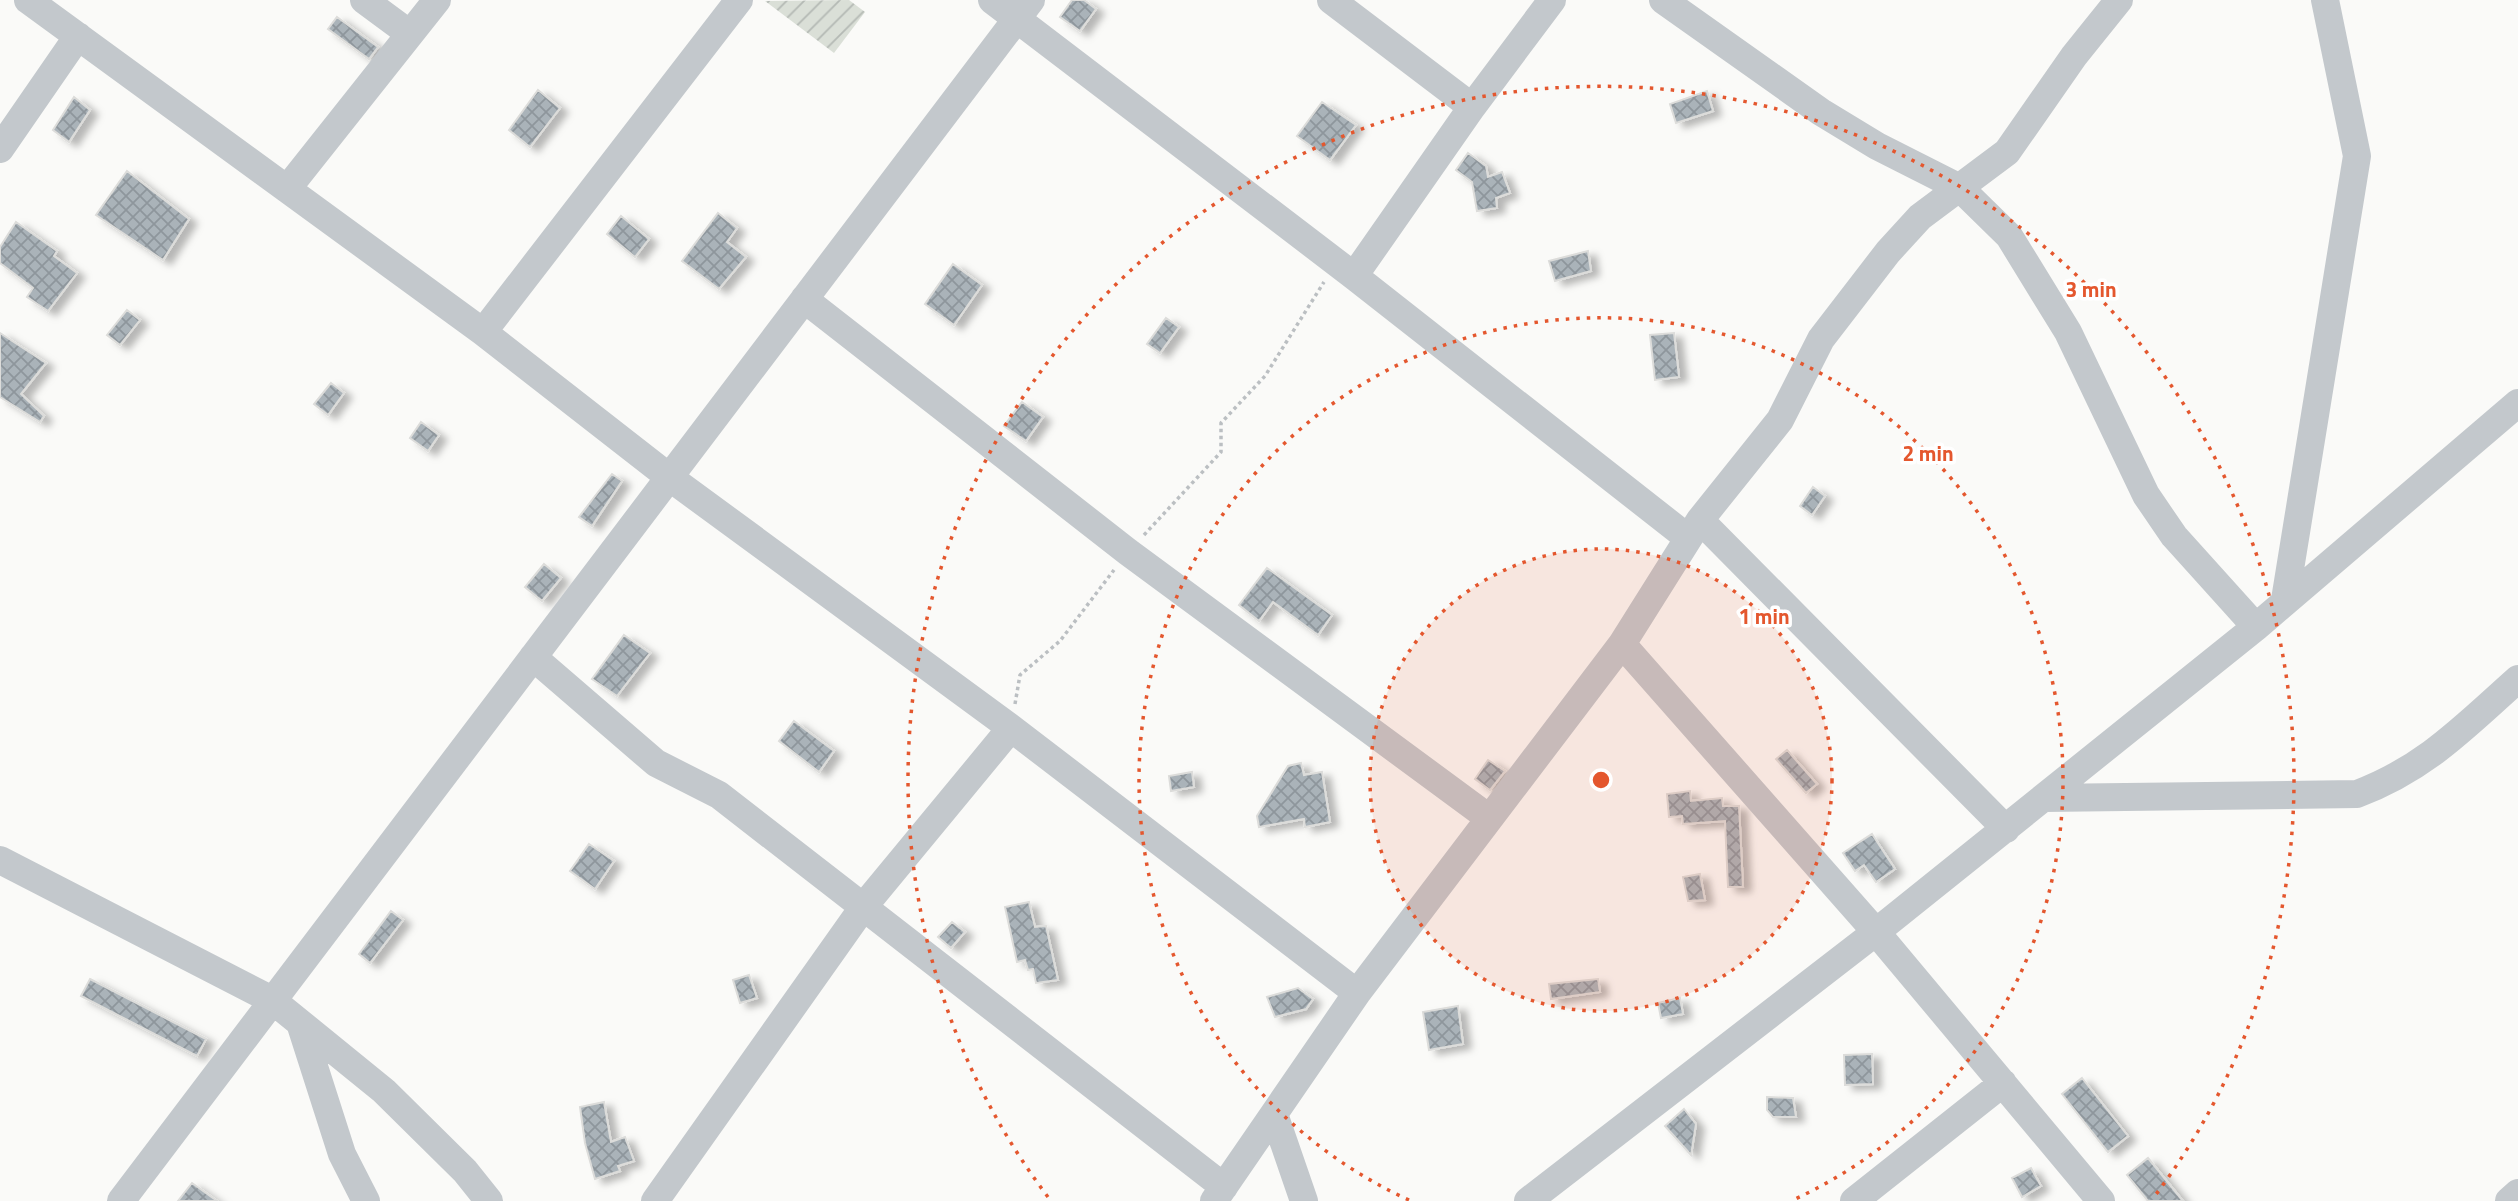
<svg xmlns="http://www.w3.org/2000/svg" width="2518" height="1201" font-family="'Titillium Web',sans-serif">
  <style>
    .garden { fill: url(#garden-furrows) }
    .building { fill: url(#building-cross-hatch); stroke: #dcdcda; stroke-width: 2; filter: url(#shadow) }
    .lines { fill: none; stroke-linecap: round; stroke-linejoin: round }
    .path { stroke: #bbbfc2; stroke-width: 3.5; stroke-dasharray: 3.5 3.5; stroke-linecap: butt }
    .minor { stroke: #c3c8cc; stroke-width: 28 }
    .ring { fill: none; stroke: #e4572e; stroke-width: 3.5; stroke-dasharray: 3.5 7 }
    .centre { fill: #e4572e; stroke: #fff; stroke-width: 3.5 }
    .ring-label { font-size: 21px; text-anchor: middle; font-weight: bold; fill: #e4572e; stroke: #fff; stroke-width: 7; stroke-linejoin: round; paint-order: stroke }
  </style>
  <defs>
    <pattern id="garden-furrows" width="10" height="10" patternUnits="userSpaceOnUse" patternTransform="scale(1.75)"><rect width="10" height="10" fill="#dadfd7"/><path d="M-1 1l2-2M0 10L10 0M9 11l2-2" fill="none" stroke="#b4b9b4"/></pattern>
    <pattern id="building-cross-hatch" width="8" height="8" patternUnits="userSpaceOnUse" patternTransform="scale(1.75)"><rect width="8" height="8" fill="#aab3b9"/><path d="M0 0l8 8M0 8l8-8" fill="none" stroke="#8e969c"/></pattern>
    <filter id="shadow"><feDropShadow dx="8" dy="4.5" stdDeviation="3.5" flood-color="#0004"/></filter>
  </defs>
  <rect width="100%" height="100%" fill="#fafaf8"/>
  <path class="garden" d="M849,0L865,12L834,53L765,1Z"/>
  <path class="building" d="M1072,0H1084L1096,9L1080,31L1060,17Z
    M337,17L378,47L369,59L328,29Z
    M538,90L560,108L530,147L509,130Z
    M1707,91L1713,111L1676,123L1670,104Z
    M74,97L90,110L69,142L53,130Z
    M1322,102L1356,125L1330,160L1297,136Z
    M1468,153L1486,166L1488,177L1502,172L1510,193L1496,198L1497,208L1477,211L1472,182L1456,170Z
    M127,171L189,219L163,260L96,215Z
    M718,213L737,228L727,242L746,257L719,289L682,261Z
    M621,216L649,239L635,257L607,234Z
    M16,222L57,251L54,256L77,273L48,311L27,297L33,288L0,263V247Z
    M1588,251L1591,271L1555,281L1549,261Z
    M953,264L982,285L954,325L925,304Z
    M127,310L140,320L120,345L107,335Z
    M1166,318L1179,327L1160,353L1147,344Z
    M0,333L46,363L21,394L44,416L40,422L0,397Z
    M1674,333L1679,377L1655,380L1650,335Z
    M331,383L344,393L328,415L314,404Z
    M1022,402L1043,417L1026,441L1004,426Z
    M421,422L439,435L428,451L410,438Z
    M612,474L622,481L592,526L579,517Z
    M1813,487L1825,496L1812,515L1800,506Z
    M544,564L561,578L542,601L525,587Z
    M1267,568L1332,615L1318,635L1273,602L1259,621L1239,605Z
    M624,635L650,653L617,696L592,679Z
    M794,721L834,751L819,772L779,741Z
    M1787,750L1817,784L1806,793L1776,759Z
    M1488,760L1505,771L1490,790L1475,779Z
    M1301,763L1304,775L1322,772L1330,822L1305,827L1304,819L1259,827L1257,816L1288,766Z
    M1192,772L1194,787L1171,791L1169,776Z
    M1690,791L1691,801L1722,798L1723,806H1739L1743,887H1728L1725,821L1683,824L1682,816L1669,817L1667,794Z
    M1872,834L1895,869L1876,882L1864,865L1855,871L1843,853Z
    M589,844L614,861L595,889L570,871Z
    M1700,874L1705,900L1688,901L1683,877Z
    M1029,902L1035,927L1046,926L1058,980L1036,983L1033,969L1028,970L1025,960L1017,962L1005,907Z
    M391,911L403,920L370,963L359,954Z
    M952,922L965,932L951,948L938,937Z
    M749,975L757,998L740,1003L733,980Z
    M90,979L206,1039L197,1056L81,996Z
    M1598,979L1600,992L1551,999L1549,984Z
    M1298,988L1313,999L1306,1009L1275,1017L1267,997Z
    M1680,998L1683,1014L1661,1018L1658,1003Z
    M1458,1006L1463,1044L1429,1050L1423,1012Z
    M1872,1054L1873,1084L1845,1085L1844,1055Z
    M2082,1078L2128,1136L2108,1152L2062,1094Z
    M1767,1097L1793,1098L1796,1117H1773L1767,1110Z
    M604,1102L611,1142L625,1137L634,1161L618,1166L620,1171L595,1179L585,1143L580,1107Z
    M1684,1109L1696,1124L1691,1155L1665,1126Z
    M2148,1158L2183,1201H2148L2127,1175Z
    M2031,1168L2041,1186L2022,1197L2012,1178Z
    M192,1183L217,1201H178Z"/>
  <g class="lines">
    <path class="path" d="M1144,535L1221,452V423L1265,376L1324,282
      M1015,704L1020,675L1060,641L1114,570"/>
    <path class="minor" d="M28,0L483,332L669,477L1011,728L1357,993
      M364,0L410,34
      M992,0L1354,276L1688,538
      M1331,0L1472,107
      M1663,0L1821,112L1877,146L1960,188L2009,236L2068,332L2146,495L2174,536L2256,627
      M0,149L78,36
      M287,189L437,0
      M1354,276L1472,107L1552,0
      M804,299L1128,552L1489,818
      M483,332L739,0
      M1700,520L2006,829
      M2285,600L2357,156L2325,0
      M1622,644L1876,932L2101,1201
      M533,657L656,763L719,795L1224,1187
      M2044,798L2357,794C2426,768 2464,727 2518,679
      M0,860L272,1000L384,1091L465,1171L489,1201
      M301,1026L342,1154L366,1201
      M1274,1114L1304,1201
      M121,1201L1031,0
      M655,1201L864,906L1011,728
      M1214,1201L1357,993L1622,644L1700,520L1780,420L1821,339L1888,252L1920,217L2007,152L2074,56L2119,0
      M1528,1201L1876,932L2256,627L2518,403
      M1854,1201L2003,1083
      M2509,1201L2518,1193"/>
  </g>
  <circle cx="1601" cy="780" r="231" fill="#e4572e" fill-opacity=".12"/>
  <g class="ring">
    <circle cx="1601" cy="780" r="231"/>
    <path d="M1409 1200A462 462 0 1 1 1793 1200"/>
    <path d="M1048 1197A693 693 0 1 1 2154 1197"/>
  </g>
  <circle cx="1601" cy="780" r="10" class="centre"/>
  <g class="ring-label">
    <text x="2091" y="297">3 min</text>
    <text x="1928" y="461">2 min</text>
    <text x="1764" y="624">1 min</text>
  </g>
</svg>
